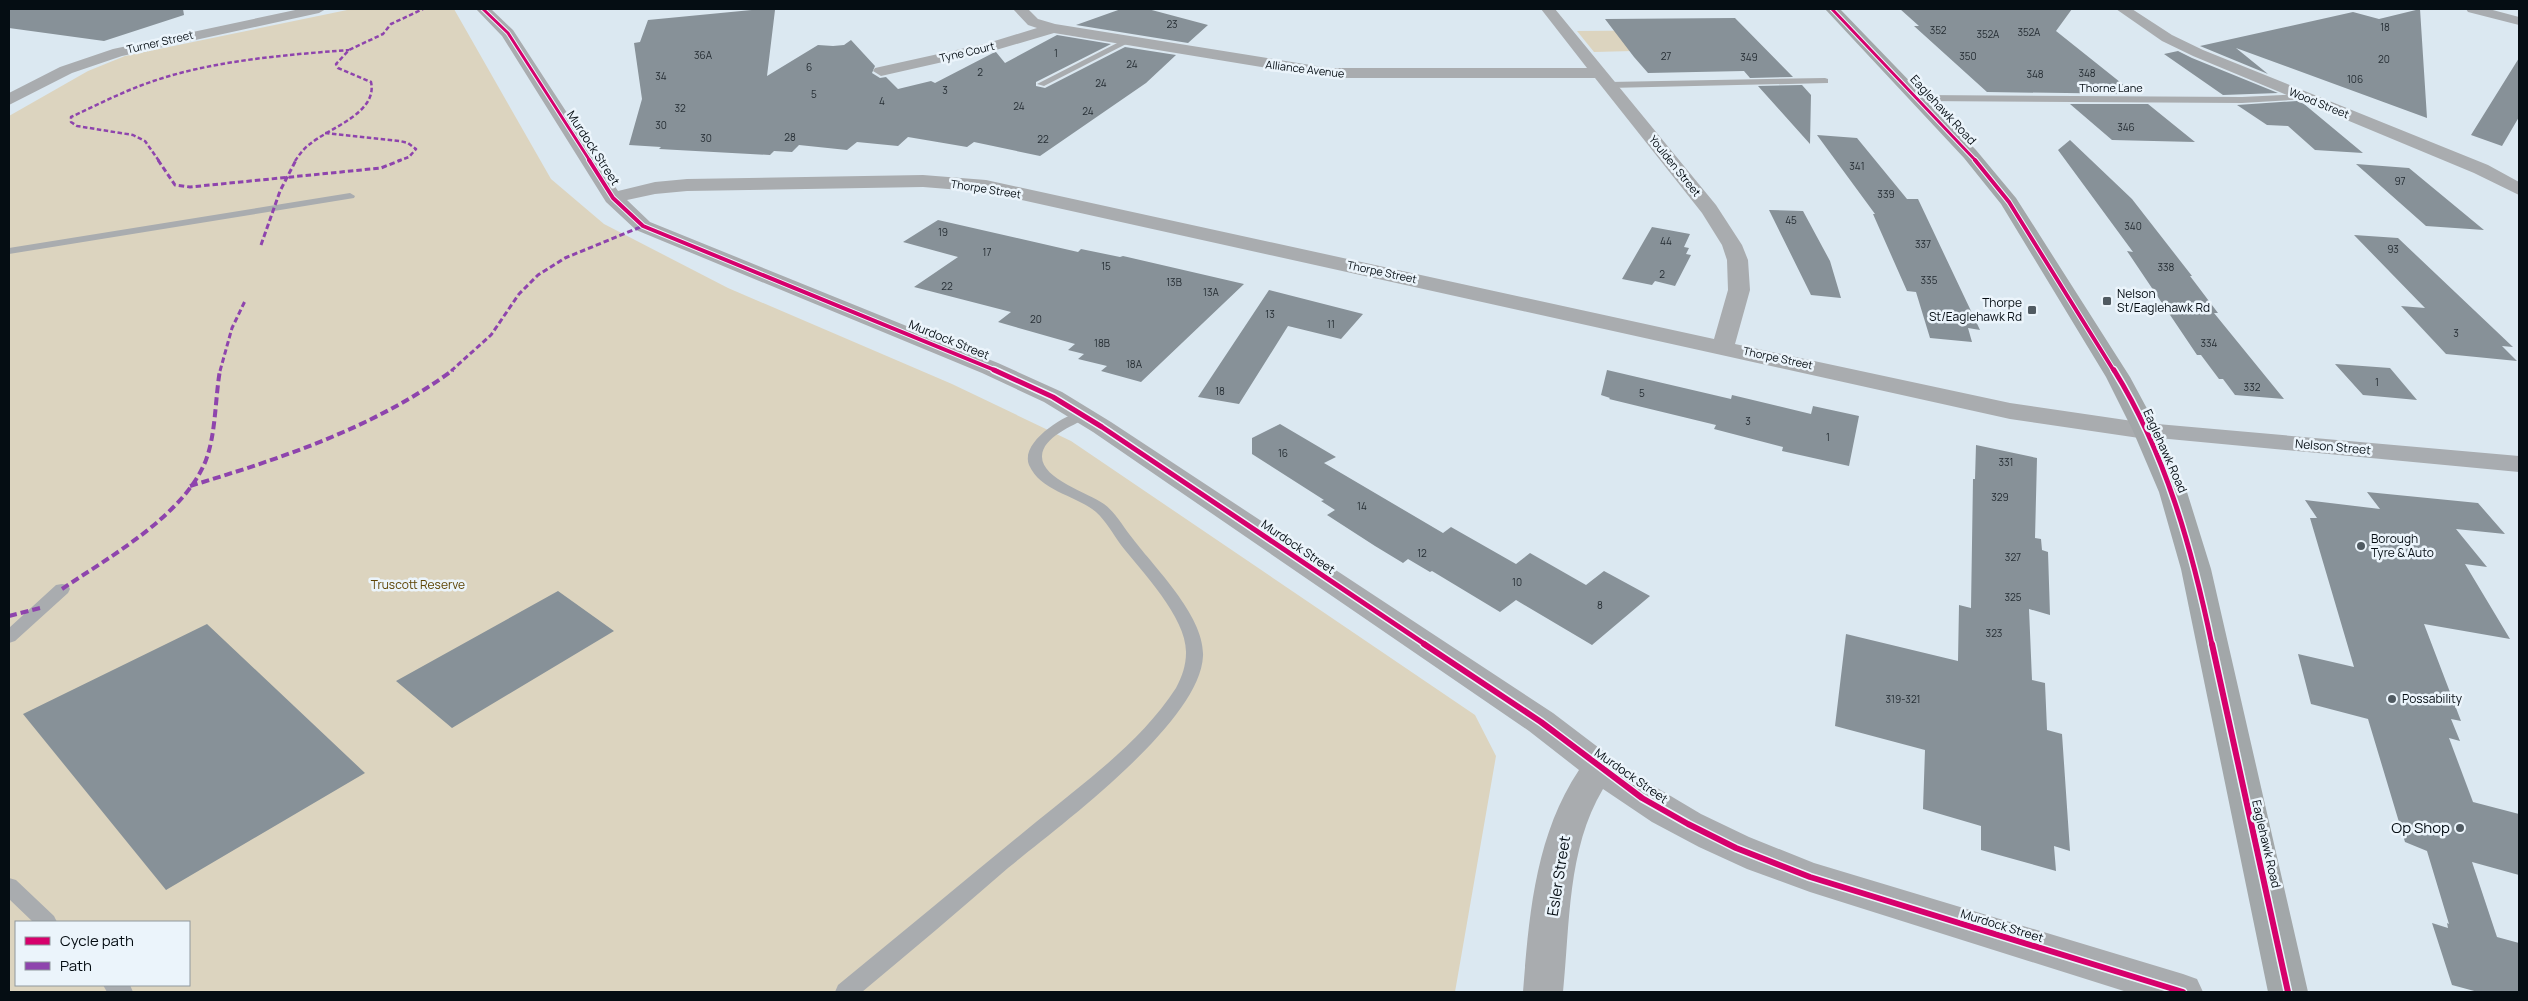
<svg xmlns="http://www.w3.org/2000/svg" width="2528" height="1001" font-family="Manrope,sans-serif">
  <style>
    .green { fill: #dcd4bf; fill-rule: evenodd }
    .building { fill: #879198 }
    .lines { fill: none; stroke-linecap: round; stroke-linejoin: round }
    .lane { fill: #a9acaf; fill-rule: evenodd }
    .street { fill: #a9acaf; fill-rule: evenodd }
    .secondary { fill: #a8acb0; fill-rule: evenodd }
    .primary { fill: #a2a7a9; fill-rule: evenodd }
    .quiet-far2 { stroke: #8e44ad; stroke-width: 2.5; stroke-dasharray: 4.5 2.5; stroke-linecap: butt }
    .quiet-far1 { stroke: #8e44ad; stroke-width: 3; stroke-dasharray: 5.5 3; stroke-linecap: butt }
    .quiet { stroke: #8e44ad; stroke-width: 4; stroke-dasharray: 8 4; stroke-linecap: butt }
    .cycleway-far3-casing { stroke: #ebf4fb; stroke-width: 5 }
    .cycleway-far2-casing { stroke: #ebf4fb; stroke-width: 6 }
    .cycleway-far1-casing { stroke: #ebf4fb; stroke-width: 8 }
    .cycleway-casing { stroke: #ebf4fb; stroke-width: 9 }
    .cycleway-far3 { stroke: #d6006c; stroke-width: 3 }
    .cycleway-far2 { stroke: #d6006c; stroke-width: 4 }
    .cycleway-far1 { stroke: #d6006c; stroke-width: 5 }
    .cycleway { stroke: #d6006c; stroke-width: 6 }
    .poi-dot { fill: #505a61; stroke: #ebf4fb; stroke-width: 2 }
    .labels { text-anchor: middle; stroke-width: 5; stroke-linejoin: round; paint-order: stroke }
    .number-label { font-size: 10px; fill: #262e34 }
    .far-street-label { font-size: 11px; fill: #050d13; stroke: #ebf4fb }
    .street-label { font-size: 12px; fill: #050d13; stroke: #ebf4fb }
    .poi-label { font-size: 12px; fill: #050d13; stroke: #ebf4fb; text-anchor: start }
    .park-label { font-size: 12px; fill: #5e4405; stroke: #ebf4fb }
    .near-poi-label { font-size: 15px; fill: #050d13; stroke: #ebf4fb; text-anchor: end }
    .near-street-label { font-size: 15px; fill: #050d13; stroke: #ebf4fb }
  </style>
  <rect width="100%" height="100%" fill="#dbe8f1"/>
  <path class="green" d="M352,9H454L551,179L604,224L728,288L952,384L1071,441L1475,715L1496,756L1455,992H9V116L88,71L125,56ZM16,922H189V985H16Z
    M1695,30L1711,49L1594,52L1577,31Z"/>
  <path class="building" d="M9,9H183L184,15L104,41L9,28Z
    M762,9L775,10L767,76L818,45L833,46L844,45L851,40L875,66L872,73L880,78L886,77L898,89L931,81L935,83L993,53L996,52L1005,63L1057,35L1111,44L1036,82V86L1045,88L1125,47L1176,55L1146,83L1040,156L974,142L967,147L908,137L898,146L857,142L847,150L799,145L792,152L774,151L770,155L659,149L661,147L629,145L642,99L634,43L640,42L648,20Z
    M1121,9H1148L1208,25L1188,43L1076,25Z
    M1900,9H2072L2056,31L2135,94L1987,92L1914,26H1919Z
    M2420,9L2427,118L2236,48L2268,74L2200,46L2353,12L2379,19Z
    M1735,18L1793,77L1750,78L1744,71L1648,73L1634,57L1605,19Z
    M2178,51L2192,58L2278,93L2223,95L2164,54Z
    M2519,58V117L2502,146L2471,135Z
    M1802,85L1811,95L1810,144L1758,86Z
    M2297,101L2304,104L2363,153L2315,150L2288,126L2267,125L2237,105Z
    M2070,104H2148L2195,142L2112,140Z
    M1817,135L1857,138L1907,199H1918L1980,330L1968,328L1972,342L1930,338L1916,292L1907,291L1873,214H1875Z
    M2070,140L2132,199L2192,276H2190L2218,313H2214L2284,399L2235,395L2223,379H2219L2201,355H2197L2127,251L2133,252L2058,150Z
    M2356,164L2409,168L2484,230L2426,226Z
    M1769,210L1803,211L1830,261L1841,298L1811,295Z
    M938,220L1078,252L1081,249L1120,257L1123,256L1244,284L1141,382L1101,371L1107,366L1078,359L1084,354L1068,350L1075,344L998,322L1011,312L914,287L958,257L903,242Z
    M1652,227L1690,234L1684,247L1689,248L1686,254L1691,255L1675,286L1655,281L1652,285L1622,279Z
    M2354,235L2398,238L2513,347L2502,346L2517,361L2446,354L2401,306L2425,308Z
    M1269,290L1363,314L1341,339L1288,326L1239,404L1198,397Z
    M2335,364L2390,368L2417,400L2363,395Z
    M1607,370L1731,399L1732,395L1811,414L1813,406L1859,416L1849,466L1782,451L1783,447L1714,429L1716,425L1609,399L1610,398L1601,395Z
    M1280,424L1336,457L1324,463L1443,533L1451,527L1516,564L1530,553L1586,585L1604,571L1650,596L1592,645L1516,600L1500,612L1432,571L1430,572L1408,559L1403,563L1375,546L1327,515L1335,510L1321,501L1324,500L1252,454V438Z
    M1976,445L2037,458L2035,538L2041,539L2042,550L2048,552L2050,615L2029,609L2032,680L2045,683L2047,730L2062,734L2070,851L2054,846L2056,871L1981,850V826L1923,809L1925,750L1835,726L1846,634L1958,661L1959,605L1971,608L1973,479H1975Z
    M2367,492L2478,503L2505,534L2456,529L2487,567L2465,564L2510,639L2424,624L2461,721L2451,719L2460,741L2449,738L2473,802L2519,814V875L2472,862L2497,937L2519,943V992H2478L2452,985L2432,923L2448,928L2447,923L2449,924L2427,851L2405,842L2368,719L2311,704L2298,654L2354,667L2310,518H2317L2305,500L2380,509Z
    M558,591L614,631L452,728L396,681Z
    M207,624L365,773L166,890L23,714Z"/>
  <g class="lines">
    <path class="lane" d="M1125,39L1132,41L1044,86L1037,84Z
      M1825,78L1828,79V83L1609,88L1605,85L1609,82Z
      M2303,94L2308,97L2306,99L2242,103L1918,101L1913,98L1918,95L2242,97Z
      M350,193L355,196L354,198L9,254V248Z
      M1082,411L1087,412L1089,415L1087,418C1072,426 1043,437 1042,456C1041,479 1089,493 1104,504C1116,513 1124,528 1133,539C1155,568 1205,617 1203,656C1200,723 1059,826 1008,868C960,910 911,951 862,992H835L838,985C904,931 970,876 1036,822C1085,782 1141,742 1176,688C1182,677 1186,665 1186,653C1187,618 1142,572 1121,545C1113,534 1106,521 1096,512C1076,495 1041,492 1029,465C1020,442 1064,415 1082,411Z
      M62,584L68,585L70,589L68,593L15,641L9,643V628L56,585Z
      M9,878L16,880L54,916L57,922H33L9,899Z
      M103,985H130L133,992H107Z"/>
    <path class="street" d="M300,9H326L319,13L122,56L72,73L9,105V93L60,67L113,49Z
      M476,9H491L513,30L618,191L655,182L687,179L923,175L986,180L1714,339L1728,290L1727,260L1722,245L1702,213L1595,78H1329L1054,33L996,50L881,76L873,71L875,68L988,43L1037,28L1028,25L1013,9H1028L1038,19L1055,24L1329,68H1587L1541,9H1555L1716,205L1742,245L1748,260L1750,290L1735,344L2010,403L2146,423L2155,426L2159,431L2155,436L2146,439L2010,419L986,192L923,187L687,191L655,194L627,200L650,222L998,363L1062,392L1111,422L1553,713L1632,773L1701,814L1749,837L1814,863L2183,974L2197,979L2203,992H2127L1810,892L1747,869L1699,847L1652,822L1603,789C1567,849 1570,925 1563,992H1523C1529,916 1535,836 1579,770L1529,731L1093,432L1044,402L982,373L636,230L606,202L502,36Z
      M2116,9H2132L2172,35L2203,50L2488,165L2519,182V195L2474,173L2193,56L2162,41Z"/>
    <path class="secondary" d="M2466,9H2489L2519,17V25L2468,12Z
      M2146,423L2519,456V472L2137,436L2133,431L2137,426Z"/>
    <path class="primary" d="M1825,9H1840L1976,150L2016,198L2130,377L2159,431L2187,492L2211,569L2308,992H2268L2181,569L2159,492L2133,431L2106,377L2001,204L1964,158Z"/>
    <path class="quiet-far2" d="M325,133L400,141L408,143L416,149L409,157L398,161
      M159,161L145,141L133,135L77,126L71,122V117C95,106 120,93 145,84C207,61 283,55 349,50
      M295,161C299,155 304,148 310,144C329,128 378,113 371,82L338,68L336,64L349,50L383,34L391,24L423,9"/>
    <path class="quiet-far1" d="M158,160L175,185L190,187L381,168L401,160
      M261,245L280,191L296,160
      M220,371L232,328L245,301
      M451,371L491,335L519,294L538,275L565,258L643,226"/>
    <path class="quiet" d="M190,486C282,458 374,428 453,370
      M62,589C109,557 184,516 206,460C216,433 215,399 220,370
      M9,616L40,608"/>
    <defs>
      <path id="cycleway-far3" d="M483,9L508,33L590,161
        M1832,9L1976,161"/>
      <path id="cycleway-far2" d="M589,160L613,198L643,226L997,371
        M1975,160L2009,202L2114,371"/>
      <path id="cycleway-far1" d="M994,370L1053,397L1102,427L1426,645
        M2114,370C2166,454 2192,549 2212,645"/>
      <path id="cycleway" d="M1424,644L1541,722L1642,798L1688,824L1736,848L1810,877L2183,992
        M2212,644L2288,992"/>
    </defs>
    <use href="#cycleway-far3" class="cycleway-far3-casing"/>
    <use href="#cycleway-far2" class="cycleway-far2-casing"/>
    <use href="#cycleway-far1" class="cycleway-far1-casing"/>
    <use href="#cycleway" class="cycleway-casing"/>
    <use href="#cycleway-far3" class="cycleway-far3"/>
    <use href="#cycleway-far2" class="cycleway-far2"/>
    <use href="#cycleway-far1" class="cycleway-far1"/>
    <use href="#cycleway" class="cycleway"/>
  </g>
  <g class="poi-dot">
    <rect x="2102" y="296" width="10" height="10" rx="2.5"/>
    <rect x="2027" y="305" width="10" height="10" rx="2.5"/>
    <circle cx="2361" cy="546" r="5"/>
    <circle cx="2392" cy="699" r="5"/>
    <circle cx="2460" cy="828" r="5"/>
  </g>
  <g class="labels">
    <g class="number-label">
      <text x="1172" y="28">23</text>
      <text x="2385" y="31">18</text>
      <text x="1938" y="34">352</text>
      <text x="2029" y="36">352A</text>
      <text x="1988" y="38">352A</text>
      <text x="1056" y="57">1</text>
      <text x="703" y="59">36A</text>
      <text x="1666" y="60">27</text>
      <text x="1968" y="60">350</text>
      <text x="1749" y="61">349</text>
      <text x="2384" y="63">20</text>
      <text x="1132" y="68">24</text>
      <text x="809" y="71">6</text>
      <text x="980" y="76">2</text>
      <text x="2087" y="77">348</text>
      <text x="2035" y="78">348</text>
      <text x="661" y="80">34</text>
      <text x="2355" y="83">106</text>
      <text x="1101" y="87">24</text>
      <text x="945" y="94">3</text>
      <text x="814" y="98">5</text>
      <text x="882" y="105">4</text>
      <text x="1019" y="110">24</text>
      <text x="680" y="112">32</text>
      <text x="1088" y="115">24</text>
      <text x="661" y="129">30</text>
      <text x="2126" y="131">346</text>
      <text x="790" y="141">28</text>
      <text x="706" y="142">30</text>
      <text x="1043" y="143">22</text>
      <text x="1857" y="170">341</text>
      <text x="2400" y="185">97</text>
      <text x="1886" y="198">339</text>
      <text x="1791" y="224">45</text>
      <text x="2133" y="230">340</text>
      <text x="943" y="236">19</text>
      <text x="1666" y="245">44</text>
      <text x="1923" y="248">337</text>
      <text x="2393" y="253">93</text>
      <text x="987" y="256">17</text>
      <text x="1106" y="270">15</text>
      <text x="2166" y="271">338</text>
      <text x="1662" y="278">2</text>
      <text x="1929" y="284">335</text>
      <text x="1174" y="286">13B</text>
      <text x="947" y="290">22</text>
      <text x="1211" y="296">13A</text>
      <text x="1270" y="318">13</text>
      <text x="1036" y="323">20</text>
      <text x="1331" y="328">11</text>
      <text x="2456" y="337">3</text>
      <text x="1102" y="347">18B</text>
      <text x="2209" y="347">334</text>
      <text x="1134" y="368">18A</text>
      <text x="2377" y="386">1</text>
      <text x="2252" y="391">332</text>
      <text x="1220" y="395">18</text>
      <text x="1642" y="397">5</text>
      <text x="1748" y="425">3</text>
      <text x="1828" y="441">1</text>
      <text x="1283" y="457">16</text>
      <text x="2006" y="466">331</text>
      <text x="2000" y="501">329</text>
      <text x="1362" y="510">14</text>
      <text x="1422" y="557">12</text>
      <text x="2013" y="561">327</text>
      <text x="1517" y="586">10</text>
      <text x="2013" y="601">325</text>
      <text x="1600" y="609">8</text>
      <text x="1994" y="637">323</text>
      <text x="1903" y="703">319-321</text>
    </g>
    <g class="far-street-label">
      <text transform="translate(160 42) rotate(-13)" y="4">Turner Street</text>
      <text transform="translate(967 52) rotate(-13)" y="4">Tyne Court</text>
      <text transform="translate(1305 69) rotate(7)" y="4">Alliance Avenue</text>
      <text x="2111" y="92">Thorne Lane</text>
      <text transform="translate(2319 103) rotate(22)" y="4">Wood Street</text>
      <text transform="translate(1675 166) rotate(51)" y="4">Youlden Street</text>
      <text transform="translate(986 189) rotate(9)" y="4">Thorpe Street</text>
      <text transform="translate(1382 272) rotate(12)" y="4">Thorpe Street</text>
      <text transform="translate(1778 358) rotate(12)" y="4">Thorpe Street</text>
    </g>
    <g class="street-label">
      <text transform="translate(1943 110) rotate(47)" y="4">Eaglehawk Road</text>
      <text transform="translate(593 148) rotate(57)" y="4">Murdock Street</text>
      <text transform="translate(949 340) rotate(22)" y="4">Murdock Street</text>
      <text transform="translate(2333 447) rotate(5)" y="4">Nelson Street</text>
      <text transform="translate(2165 451) rotate(66)" y="4">Eaglehawk Road</text>
      <text transform="translate(1298 547) rotate(34)" y="4">Murdock Street</text>
      <text transform="translate(1631 776) rotate(35)" y="4">Murdock Street</text>
      <text transform="translate(2266 844) rotate(77)" y="4">Eaglehawk Road</text>
      <text transform="translate(2002 926) rotate(17)" y="4">Murdock Street</text>
    </g>
    <g class="poi-label">
      <text x="2117" y="298">Nelson<tspan x="2117" dy="14">St/Eaglehawk Rd</tspan></text>
      <text x="2022" y="307" text-anchor="end">Thorpe<tspan x="2022" dy="14">St/Eaglehawk Rd</tspan></text>
      <text x="2371" y="543">Borough<tspan x="2371" dy="14">Tyre &amp; Auto</tspan></text>
      <text x="2402" y="703">Possability</text>
    </g>
    <g class="park-label">
      <text x="418" y="589">Truscott Reserve</text>
    </g>
    <g class="near-poi-label">
      <text x="2450" y="833">Op Shop</text>
    </g>
    <g class="near-street-label">
      <text transform="translate(1559 876) rotate(-81)" y="5">Esler Street</text>
    </g>
  </g>
  <rect width="2528" height="1001" fill="none" stroke="#050d13" stroke-width="20"/>
  <rect x="15" y="921" width="175" height="65" fill="#ebf4fb" stroke="#8f989e"/>
  <rect x="25" y="937" width="25" height="8" fill="#d6006c" stroke="#8f989e"/>
  <text x="60" y="946" font-size="15" fill="#050d13">Cycle path</text>
  <rect x="25" y="962" width="25" height="8" fill="#8e44ad" stroke="#8f989e"/>
  <text x="60" y="971" font-size="15" fill="#050d13">Path</text>
</svg>
